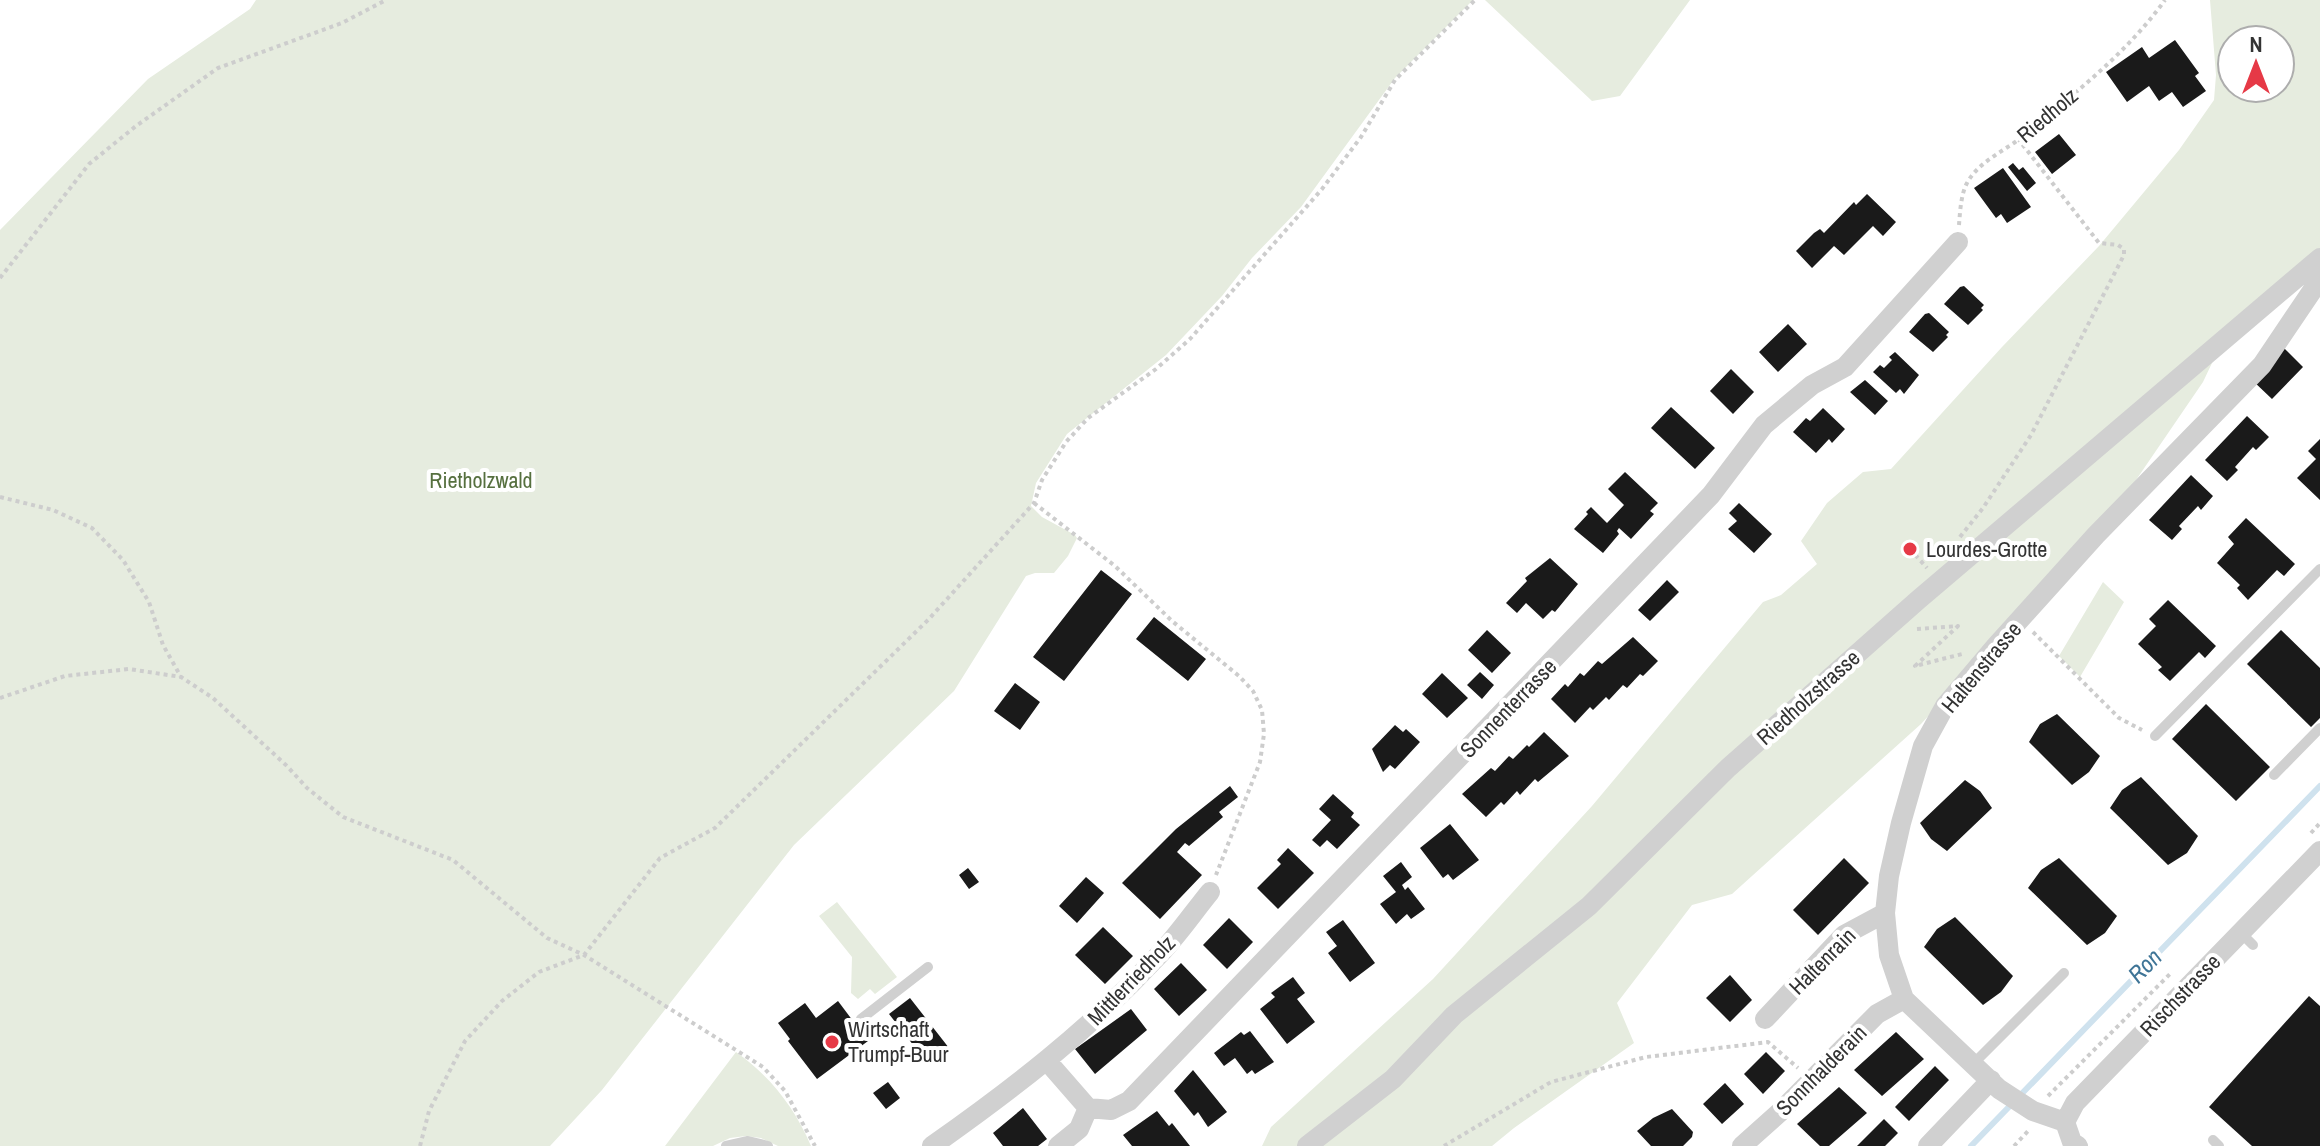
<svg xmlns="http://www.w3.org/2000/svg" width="2320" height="1146" font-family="'Archivo Narrow',sans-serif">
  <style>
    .green { fill: #e6ecdf; fill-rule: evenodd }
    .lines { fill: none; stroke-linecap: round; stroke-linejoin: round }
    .stream { stroke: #cfe2ee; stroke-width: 6 }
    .building { fill: #1a1a1a }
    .path { stroke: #cdcdcd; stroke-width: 4; stroke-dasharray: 4 4; stroke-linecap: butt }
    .lane { stroke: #d0d0d0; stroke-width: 10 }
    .street { stroke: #d0d0d0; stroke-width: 20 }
    .poi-dot { fill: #e63946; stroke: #fff; stroke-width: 3 }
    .labels { text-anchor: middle; stroke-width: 8; stroke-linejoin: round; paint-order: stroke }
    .street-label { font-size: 22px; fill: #333; stroke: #fff }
    .park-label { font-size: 22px; fill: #56703f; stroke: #fff }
    .poi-label { font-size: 22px; fill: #333; stroke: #fff; text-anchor: start }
    .water-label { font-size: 24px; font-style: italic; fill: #3f7597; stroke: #fff }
  </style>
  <rect width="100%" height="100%" fill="#fff"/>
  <path class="green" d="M256,0H1473L1395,78L1301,207L1252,258L1222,296L1166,355L1067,434L1036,483L1031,506L1042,517L1075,535L1077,538L1068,556L1054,573H1035L1026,576L954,691L794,845L602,1090L550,1146H0V230L148,79L250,9Z
    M1485,0H1690L1620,96L1592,101Z
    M2210,0H2320V251L2229,327L2203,382L2108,521L1921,724L1732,894L1692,905L1617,1003L1634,1043L1514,1128L1492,1146H1262L1271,1127L1433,979L1592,806L1763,602L1781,595L1817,564L1801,541L1827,503L1863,472L1891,469L2002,347L2099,246L2179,150L2214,100L2216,75ZM2232,40H2280V88H2232Z
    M2103,582L2124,602L2080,677L2059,656Z
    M837,902L897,977L875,994L870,989L858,999L851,993L852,957L819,916Z
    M736,1052C770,1076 795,1108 811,1146H778L761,1138L746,1136L730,1138L713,1146H665Z"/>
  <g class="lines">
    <path class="stream" d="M1971,1146L2320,786"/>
  </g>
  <path class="building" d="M2175,40L2199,73L2195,76L2206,91L2183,107L2172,92L2159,101L2149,86L2127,102L2106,72L2142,47L2149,58Z
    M2059,134L2076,155L2052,174L2035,152Z
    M2013,163L2019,170L2023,167L2036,183L2027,191L2008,167Z
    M2003,168L2031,207L2007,223L2001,214L1996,218L1974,188Z
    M1867,194L1896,222L1883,236L1873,226L1844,255L1834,246L1812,268L1796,251L1814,233L1820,229L1824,233L1854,202L1856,205Z
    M1964,286L1984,305L1981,308L1983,310L1968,325L1944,304L1960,287Z
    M1929,313L1949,332L1946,335L1948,337L1933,352L1909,332L1925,314Z
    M1788,324L1807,344L1778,372L1759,352Z
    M2283,347L2303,367L2272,399L2252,380Z
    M1895,352L1919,375L1904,394L1900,389L1896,393L1873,372L1880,365L1884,368L1892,360L1889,357Z
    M1731,369L1754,392L1733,414L1710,391Z
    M1865,380L1888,401L1875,415L1850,392Z
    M1671,407L1715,448L1695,469L1651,428Z
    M1823,408L1845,429L1832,443L1829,439L1816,453L1793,432L1806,418L1810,421Z
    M2247,416L2269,437L2256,450L2253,447L2235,467L2238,470L2227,481L2205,460Z
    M2320,439V500L2297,478L2316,459L2308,451Z
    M1625,472L1658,503L1650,511L1654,514L1631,539L1619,528L1617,531L1619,534L1603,553L1574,529L1588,514L1586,512L1591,507L1607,523L1624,505L1608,489Z
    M2191,475L2213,496L2201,510L2198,506L2179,526L2182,529L2172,540L2149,520Z
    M1739,503L1772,534L1754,553L1728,529L1737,521L1729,513Z
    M2246,518L2295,564L2284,576L2277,570L2248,600L2237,588L2240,585L2217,563L2234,544L2228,537Z
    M1550,558L1578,584L1555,612L1552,610L1543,619L1526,603L1517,613L1506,603L1527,581L1525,578Z
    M1101,570L1132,594L1064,681L1033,657Z
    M1667,580L1679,592L1650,621L1638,610Z
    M2168,600L2216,646L2205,658L2199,652L2170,681L2158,670L2162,667L2138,644L2156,626L2149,619Z
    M1154,617L1206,659L1188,681L1136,639Z
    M1487,630L1511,653L1492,673L1468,650Z
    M2281,630L2320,668V718L2311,727L2247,664Z
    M1633,637L1658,661L1643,676L1640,674L1627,688L1623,685L1609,700L1606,697L1593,710L1590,707L1575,723L1551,699L1565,684L1568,687L1580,673L1584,676L1598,661L1602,664Z
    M1480,672L1494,685L1482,699L1467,685Z
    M1442,673L1468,698L1447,718L1422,694Z
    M1015,683L1040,702L1020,730L994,711Z
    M2206,704L2270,767L2236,801L2172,739Z
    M2057,714L2100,756L2089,772L2072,785L2029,742L2040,724Z
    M1395,725L1403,732L1406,729L1420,742L1395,769L1390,765L1383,772L1372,749Z
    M1544,732L1569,756L1538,782L1535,779L1520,795L1517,791L1504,805L1501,802L1486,817L1462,794L1491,768L1495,771L1509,756L1513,759L1527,745L1529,747Z
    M2141,777L2198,836L2187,853L2168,865L2110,808L2122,790Z
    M1965,780L1980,791L1992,808L1947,851L1931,839L1920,823Z
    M1230,786L1238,797L1219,812L1223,817L1189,846L1185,843L1177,852L1202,875L1160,919L1122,883L1176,829Z
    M1333,794L1354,813L1351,817L1360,825L1337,849L1327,840L1320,847L1312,840L1331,820L1319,809Z
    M1450,824L1479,860L1453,880L1448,874L1443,878L1420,848Z
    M1288,848L1314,873L1278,909L1257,888L1281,864L1277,860Z
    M1844,858L1869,883L1818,935L1793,910Z
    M2059,858L2117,916L2105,933L2087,945L2028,888L2041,870Z
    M1401,862L1412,877L1402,885L1405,890L1408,887L1425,909L1411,919L1407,914L1396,924L1380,904L1396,892L1383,876Z
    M968,868L979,882L969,889L959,875Z
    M1086,877L1104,893L1077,923L1059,906Z
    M1955,917L2013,976L2001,992L1983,1005L1924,947L1937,929Z
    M1229,918L1253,942L1227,969L1203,945Z
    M1343,920L1375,963L1350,982L1328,953L1337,946L1326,932Z
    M1103,927L1133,956L1105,984L1075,955Z
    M1181,963L1207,990L1179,1016L1154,989Z
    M1730,975L1752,1000L1730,1022L1706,998Z
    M1293,977L1305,993L1297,999L1315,1022L1287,1044L1260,1009L1275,997L1271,993Z
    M2309,996L2320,1006V1146H2252L2209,1107Z
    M910,998L949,1048L928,1064L889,1014Z
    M838,1001L868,1041L817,1079L788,1041L790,1039L778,1023L805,1003L816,1018Z
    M1131,1009L1147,1030L1095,1074L1075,1049Z
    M1250,1031L1274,1062L1255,1074L1252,1070L1247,1074L1235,1058L1224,1066L1214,1053L1241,1032L1244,1035Z
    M1896,1032L1924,1059L1882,1096L1854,1070Z
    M1766,1052L1785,1071L1763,1094L1744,1074Z
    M1935,1066L1949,1080L1909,1121L1895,1107Z
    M1193,1070L1227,1112L1208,1127L1198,1112L1194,1116L1174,1091Z
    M888,1082L900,1098L886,1109L873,1093Z
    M1725,1083L1744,1104L1722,1124L1703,1104Z
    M1839,1087L1867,1113L1829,1146H1820L1797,1124Z
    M1023,1108L1047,1139L1038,1146H1003L993,1133Z
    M1672,1109L1693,1132L1692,1137L1683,1146H1651L1637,1131L1653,1118Z
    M1157,1111L1169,1126L1172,1123L1190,1146H1132L1123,1135Z
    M1884,1119L1898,1133L1885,1146H1857Z"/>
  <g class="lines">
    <path class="path" d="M1959,225C1960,212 1961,194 1967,183C1979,161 2005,151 2023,136C2074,94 2127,53 2165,0
      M0,278L89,164L136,126L218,68L342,23L386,0
      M0,497L53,510L92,528L123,560L149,602L163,645L181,677L213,698L287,766L307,788L343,817L453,860L547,938L584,955L763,1067L785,1091L815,1146
      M1034,503L1115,566L1172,621L1239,676L1253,691L1262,710L1264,734L1260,762L1216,875
      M1960,537L1983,508L2031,435L2124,255V249L2118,245L2099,243L2019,140
      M1910,549L1927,568
      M1917,629L1958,626L1915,666L1962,654
      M2033,632L2119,718L2142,730
      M0,698L65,676L129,669L181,677
      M2311,833L2320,823
      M2048,1096L2172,972
      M420,1146L429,1111L465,1041L502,1001L539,972L584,955L660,858L715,828L928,620L1034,503L1042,480L1066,442L1088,418L1156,369L1190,339L1322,189L1361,137L1395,80L1475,0
      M1444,1146L1551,1082L1646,1057L1768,1042L1798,1068
      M2014,1146L2029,1130"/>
    <path class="lane" d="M2155,736L2320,569
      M2274,775L2320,728
      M2241,933L2253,945
      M861,1019L928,967
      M1973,1064L2064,973
      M2213,1140L2219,1146
      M726,1146L748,1141L768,1146"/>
    <path class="street" d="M1765,1019L1844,935L1885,913
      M1047,1061L1088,1108L1111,1110L1129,1101L1711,495L1764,425L1812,385L1845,367L1958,242
      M2065,1122L2033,1111L1999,1089L1904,999L1889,955L1885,913L1889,876L1901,823L1923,746L1945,706L1995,647L2096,535L2262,365L2320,279
      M932,1146C1013,1089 1088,1031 1156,958C1176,938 1192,914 1210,892
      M1058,1146L1079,1129L1088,1108
      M1307,1146L1393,1079L1454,1015L1589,906L1728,768L1918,600L2320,258
      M1742,1146L1780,1112L1877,1014L1904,999
      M1928,1146L1991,1080
      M2078,1146L2072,1142L2065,1122L2075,1103L2320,851"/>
  </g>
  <g class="poi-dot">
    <circle cx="1910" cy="549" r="8"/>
    <circle cx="832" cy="1042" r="8"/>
  </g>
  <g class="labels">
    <g class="street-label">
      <text transform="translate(2047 115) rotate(-40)" y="8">Riedholz</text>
      <text transform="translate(1981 667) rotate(-50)" y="8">Haltenstrasse</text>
      <text transform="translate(1808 697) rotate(-42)" y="8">Riedholzstrasse</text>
      <text transform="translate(1508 708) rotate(-46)" y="8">Sonnenterrasse</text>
      <text transform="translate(1822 961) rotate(-45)" y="8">Haltenrain</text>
      <text transform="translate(1131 980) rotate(-46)" y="8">Mittlerriedholz</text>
      <text transform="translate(2180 995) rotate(-46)" y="8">Rischstrasse</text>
      <text transform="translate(1821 1070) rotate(-45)" y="8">Sonnhalderain</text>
    </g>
    <g class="park-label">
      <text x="481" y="488">Rietholzwald</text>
    </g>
    <g class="poi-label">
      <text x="1926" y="557">Lourdes-Grotte</text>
      <text x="848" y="1037">Wirtschaft<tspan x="848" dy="25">Trumpf-Buur</tspan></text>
    </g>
    <g class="water-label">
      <text transform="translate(2145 966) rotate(-46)" y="8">Ron</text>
    </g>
  </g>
  <g transform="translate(2256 64)"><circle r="38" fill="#ffffff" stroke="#adadad" stroke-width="2"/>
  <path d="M0-6L14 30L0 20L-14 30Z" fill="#e63946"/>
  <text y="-12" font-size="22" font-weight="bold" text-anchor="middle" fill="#333333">N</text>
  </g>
</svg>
